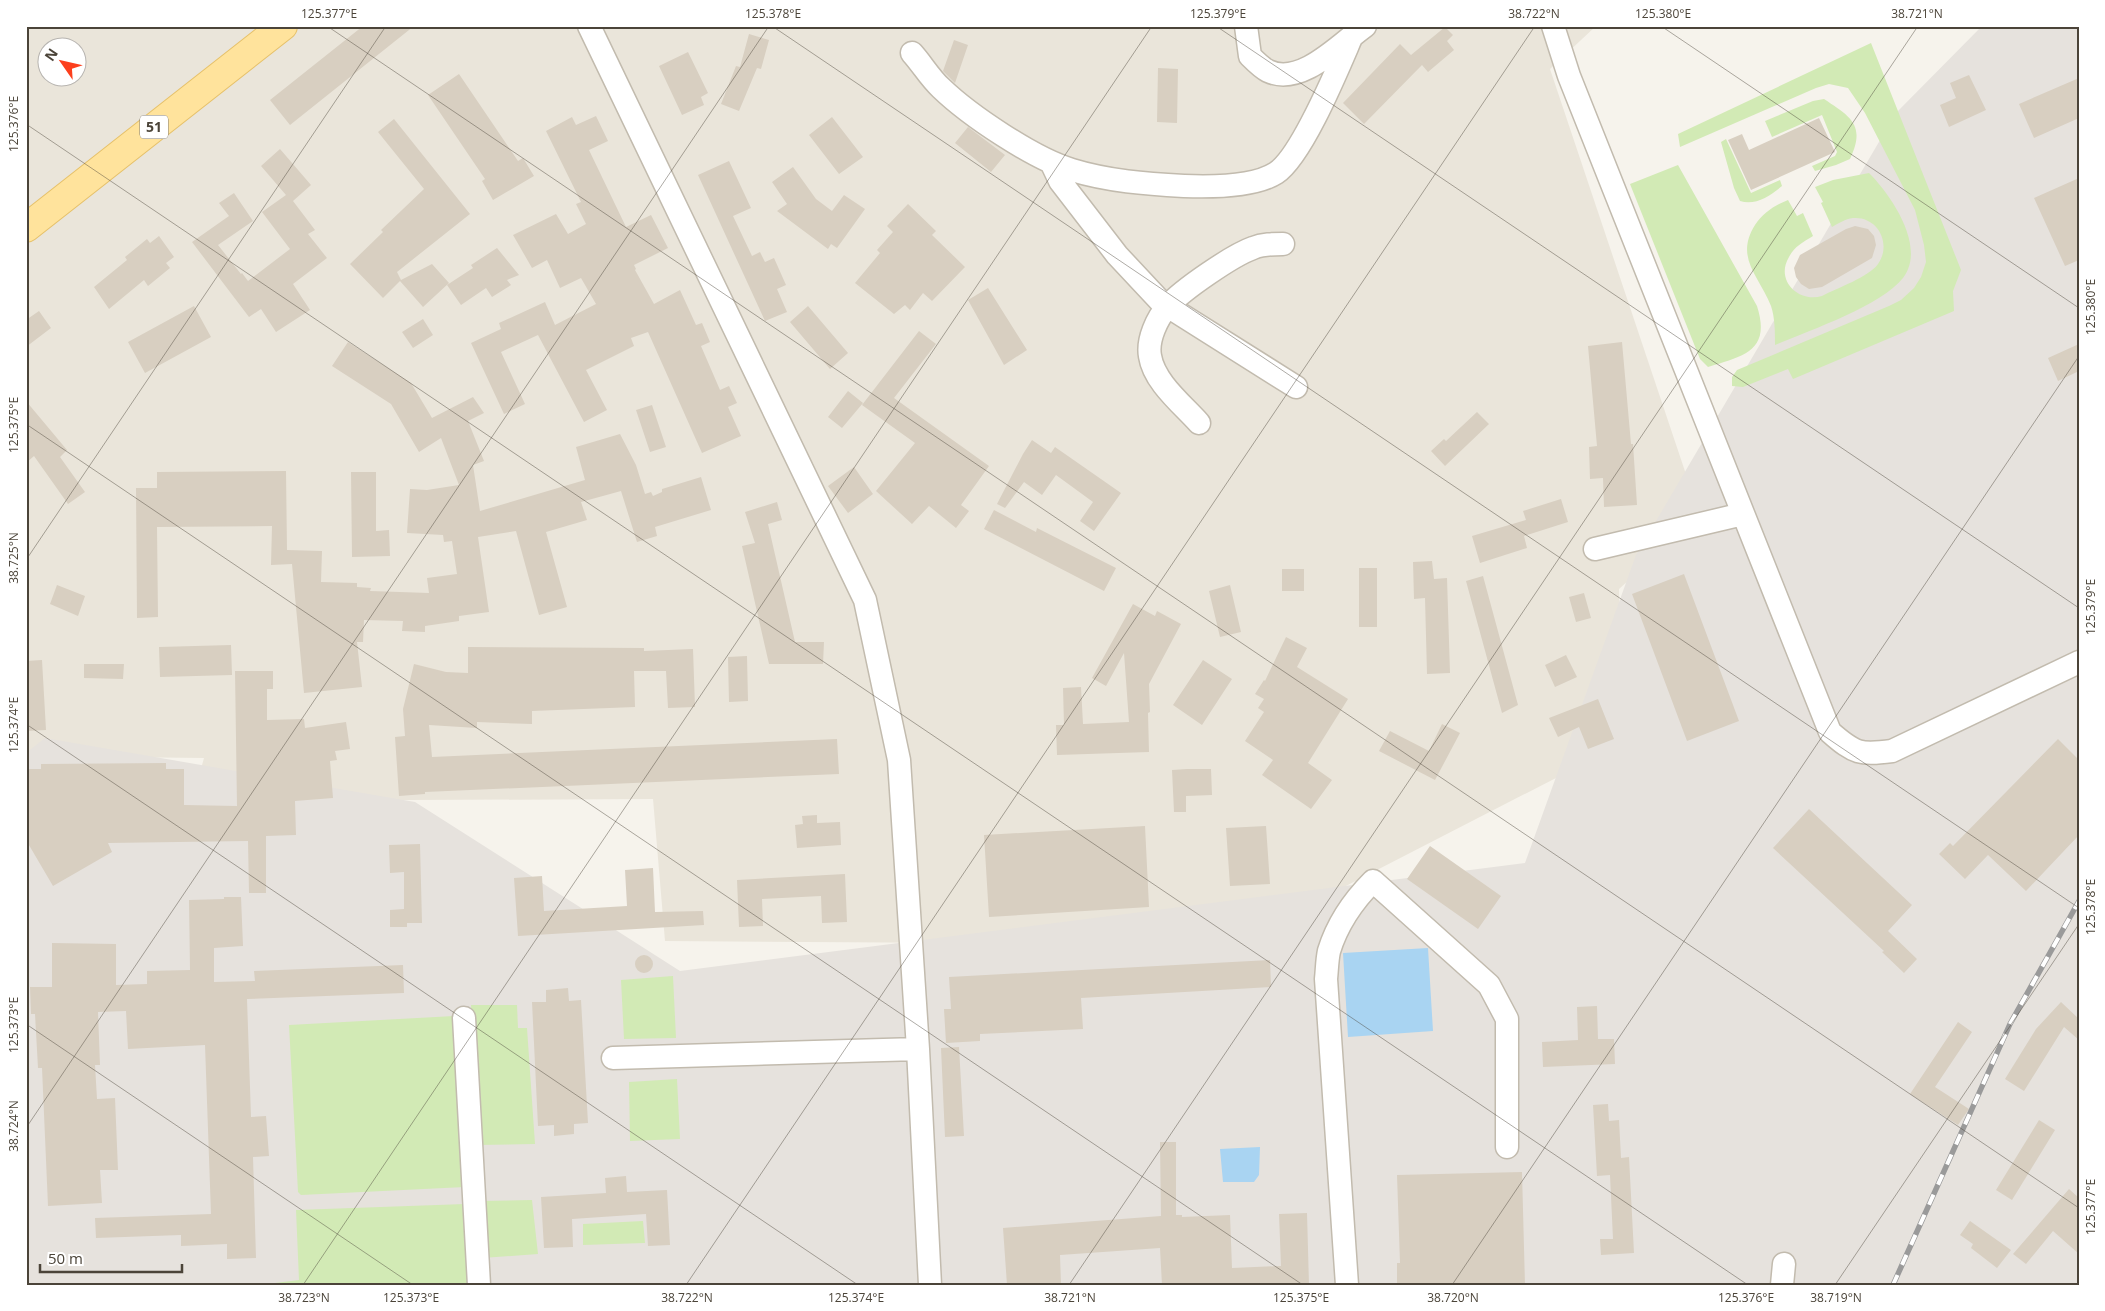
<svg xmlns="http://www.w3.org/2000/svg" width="2105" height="1311" font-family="'Open Sans',sans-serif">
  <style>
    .residential { fill: #eae5da; fill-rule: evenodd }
    .industrial { fill: #e6e2dd }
    .green { fill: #d2eab5 }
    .water { fill: #a9d4f2 }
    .building { fill: #d8cfc1 }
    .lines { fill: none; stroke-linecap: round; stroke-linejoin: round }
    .street-casing { stroke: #c2bbae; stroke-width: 25 }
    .primary-casing { stroke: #e6c16a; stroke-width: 30 }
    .street { stroke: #fff; stroke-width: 22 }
    .primary { stroke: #ffe39c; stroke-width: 28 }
    .rail-casing { stroke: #9a9a9a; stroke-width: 5.5 }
    .rail { stroke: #fff; stroke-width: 4; stroke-dasharray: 11; stroke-linecap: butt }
    .ticks { fill: none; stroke: #4b4439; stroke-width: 1; stroke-opacity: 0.45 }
    .labels { text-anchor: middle; stroke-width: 4.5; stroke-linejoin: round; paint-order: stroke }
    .shield { fill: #fff; stroke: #817c74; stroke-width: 1 }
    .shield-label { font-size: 14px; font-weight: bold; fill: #4b4439 }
    .neatline { fill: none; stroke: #4b4439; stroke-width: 2 }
    .ticks-label { font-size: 12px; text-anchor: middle; fill: #4b4439 }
  </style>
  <rect width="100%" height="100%" fill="#f6f3ec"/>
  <path class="residential" d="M26,26H1596L1550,69L1700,516L1619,589L1622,744L1307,906L1113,944L665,941L653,799L192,801L204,758L26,756ZM48,48H78V78H48Z"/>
  <path class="industrial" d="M1982,26H2079V1285H26V753L45,738L415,802L680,971L1525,863L1636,555L1896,113Z"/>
  <path class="green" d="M1871,43L1961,270L1953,291L1954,311L1793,379L1788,369L1743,387L1732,386V377L1737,370L1889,306L1901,300L1914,288L1921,277L1926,262L1924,245L1915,210L1865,113L1848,88L1829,84L1816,88L1680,147L1678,134Z
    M1824,99C1851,117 1866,125 1850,159L1836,165L1815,171L1812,166L1835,156L1837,152L1822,115L1772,137L1765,121L1813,101Z
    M1726,139L1751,193L1780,180L1782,186C1770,196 1755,206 1740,201L1734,188L1721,142Z
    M1678,165L1757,306C1771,350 1745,356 1708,367L1700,359L1630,184Z
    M1869,173C1891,195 1927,247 1903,278C1881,306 1808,331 1775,345C1775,332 1775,318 1771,306C1760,277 1734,258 1755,225C1763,213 1775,205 1788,200L1797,216L1803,213L1813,236C1803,242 1794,247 1789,257C1775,280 1798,303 1822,296C1837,288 1869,277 1878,264C1892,244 1878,216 1853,218C1845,219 1839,223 1832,227L1821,203L1823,202L1815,187L1833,180Z
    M673,976L676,1038L624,1039L621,980Z
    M471,1005H517L518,1028H527L535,1144L476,1145Z
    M454,1016L465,1187L301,1195L298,1192L289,1025Z
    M677,1079L680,1139L630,1141L629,1082Z
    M532,1200L538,1254L482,1258L479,1201Z
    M465,1204L469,1285H259L299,1280L296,1210Z
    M643,1221L645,1243L583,1245V1224Z"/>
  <path class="water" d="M1428,948L1433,1031L1348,1037L1343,953Z
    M1260,1147L1259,1175L1254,1182H1223L1220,1149Z"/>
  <path class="building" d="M363,26H414L290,125L270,100Z
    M1445,27L1453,35L1447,41L1454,50L1428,72L1422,65L1364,124L1343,103L1400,44L1411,55Z
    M749,34L769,40L761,69L757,68L739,111L721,104L736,66L740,67Z
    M954,40L968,45L955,83L943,71Z
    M688,52L708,93L701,97L704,105L682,115L659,66Z
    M1158,68L1178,69L1177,123L1157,122Z
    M459,74L518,161L523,158L534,176L493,200L482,181L485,179L428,95Z
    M1969,75L1986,110L1949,127L1940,105L1956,98L1950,83Z
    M2079,78V118L2034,138L2019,104Z
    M596,116L608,141L589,150L626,227L651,215L668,248L634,265L636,269L635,270L654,304L680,290L696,325L702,323L710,342L701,346L720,390L729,386L737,403L728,407L741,436L702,453L648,332L631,338L634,346L586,370L607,410L584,422L538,335L501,352L525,404L504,414L471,343L501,329L499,323L545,302L555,325L596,304L581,278L560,288L547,260L532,268L513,235L556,214L568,234L586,224L576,204L581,202L546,131L572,117L576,125Z
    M832,117L863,157L839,174L809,135Z
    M1819,118L1835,152L1751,190L1728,140L1742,134L1749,150Z
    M394,119L470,214L397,272L401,280L432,264L449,283L423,307L400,281L383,298L350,264L383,232L381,230L424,189L378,132Z
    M968,127L1005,155L991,172L955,143Z
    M280,149L311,185L293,201L315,230L308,234L327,258L293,284L310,310L276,332L261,309L249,317L192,242L229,216L219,203L234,193L253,221L218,245L241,274L242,273L248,281L290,249L262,212L286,195L261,166Z
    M729,161L751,208L733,216L752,256L760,252L765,262L774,258L786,285L777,289L787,312L765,321L698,175Z
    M793,167L816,199L832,211L844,195L865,209L837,248L831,244L828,249L777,211L787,204L772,182Z
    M2079,178V260L2065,266L2034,198Z
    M908,204L936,231L932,235L965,267L932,301L923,293L910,310L905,305L894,314L855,283L880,253L877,250L893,232L887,226Z
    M1855,226L1868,229L1874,236L1876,245L1872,258L1822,287L1809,289L1801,284L1796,277L1794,268L1800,255L1846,229Z
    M159,236L174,257L166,263L170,268L148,286L144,280L109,309L94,287L127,260L125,257L147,239L150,243Z
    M497,248L519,275L507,280L511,285L492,297L486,288L461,305L447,285L473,268L471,265Z
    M988,288L1027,350L1004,365L968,300Z
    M194,306L211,337L145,373L128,342Z
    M808,306L848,353L830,369L790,322Z
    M39,311L51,328L26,347V320Z
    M423,319L433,335L413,348L402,332Z
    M919,331L936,344L894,398L989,466L961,505L969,511L956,528L929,506L912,524L876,491L915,443L862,405Z
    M348,342L411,383L432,418L473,397L484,413L468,421L484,461L473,465L480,511L585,480L576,447L620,434L636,465L645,494L651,492L653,496L662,492V489L701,477L711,510L655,527L657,536L637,542L621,491L581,502L587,520L546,532L567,607L539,615L516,531L478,537L489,612L459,616V621L425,626V632L402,631L403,621L364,620L363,642H357L362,687L304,693L292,564L271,565L272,526L157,527L158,617L137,618L136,488H157V472L286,471L287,550L322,551L321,582L357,583V587L371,588L370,591L429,593L427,578L457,574L452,541L444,542L443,535L407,533L410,489L427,490L459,485L441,438L419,452L391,404L332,366Z
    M1622,342L1631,444H1633L1637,505L1604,507L1603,478L1590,479L1589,447L1597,446L1588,346Z
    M2079,344V371L2058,381L2048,358Z
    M848,391L863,403L842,428L828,417Z
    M26,401L67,450L60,457L85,492L68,504L34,456L26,463Z
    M652,405L666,447L650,452L636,410Z
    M1477,412L1489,424L1445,466L1431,451L1444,439L1446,441Z
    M1032,440L1051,453L1055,447L1121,493L1094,531L1080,521L1093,502L1056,475L1042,495L1024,482L1005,508L997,504L1023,454Z
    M854,467L873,494L848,513L828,486Z
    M351,472H376V531L389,530L390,556L352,557Z
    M1561,499L1568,522L1524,536L1527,548L1480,563L1472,536L1526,520L1523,511Z
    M777,502L782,520L768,524L795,642H824L823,664H769L742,546L755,543L745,512Z
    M994,510L1036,532L1037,528L1116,568L1104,591L984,529Z
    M1432,561L1434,579L1447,578L1450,673L1427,674L1425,598L1414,599L1413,562Z
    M1359,568H1377V627H1359Z
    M1282,569H1304V591H1282Z
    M1684,574L1739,721L1687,741L1632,594Z
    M1483,576L1518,705L1502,713L1466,581Z
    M57,585L85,596L78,616L50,604Z
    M1230,585L1241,632L1220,637L1209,591Z
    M1584,593L1591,618L1576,622L1569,597Z
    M1133,604L1155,616L1157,611L1181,624L1149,684L1150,712L1148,713L1149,752L1057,755L1056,725H1064L1063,688L1081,687L1083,724L1129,722L1124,653L1106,686L1092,678Z
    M1286,637L1307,648L1297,667L1348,699L1308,763L1332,780L1311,809L1262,775L1273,760L1245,741L1264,712L1258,708L1264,699L1255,694L1264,680L1265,681Z
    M231,645L232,675L160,677L159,647Z
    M468,647L644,648V651L693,649L695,707L668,708L666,671H634L635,707L532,711V724L477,722V728L429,725L432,757L837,739L839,774L425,792V794L399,796L395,737L405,736L403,709L414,664L446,672L468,673Z
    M1566,655L1577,677L1555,687L1545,665Z
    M747,656L748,701L729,702L728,657Z
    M42,660L46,730L26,731V661Z
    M1203,660L1232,679L1202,725L1173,705Z
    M84,664H124L123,679L84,678Z
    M235,671H273V689H267V720L304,719L305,728L346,722L350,749L335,751L337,760L330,761L333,798L295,801L296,835L266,836V893H249L248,841L108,843L112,852L53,886L26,840V801H29V769H41V764L166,763V769H184V805L237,806Z
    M1598,699L1614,739L1588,749L1579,727L1558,737L1549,718Z
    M1442,724L1460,733L1435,780L1379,751L1390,731L1429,751Z
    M2058,739L2079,760V835L2026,891L1988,855L1965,879L1939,854L1950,843L1953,846Z
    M1187,769H1211L1212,795L1186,796V812H1174L1172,770Z
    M1809,809L1912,905L1888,931L1917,959L1904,973L1882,952L1884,951L1773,848Z
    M817,815V823L840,822L841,845L797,848L795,825L803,824L802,816Z
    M1145,826L1149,907L989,917L984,835Z
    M1266,826L1270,884L1230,886L1226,828Z
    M420,844L422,923H407V927H390V910L404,909V872L390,873L389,845Z
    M1430,846L1501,896L1478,929L1407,879Z
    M653,868L655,912L703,911L704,925L518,936L514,878L542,876L544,911L627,906L625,870Z
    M845,874L847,922L822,923L821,896L762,899L763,926L739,927L737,880Z
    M224,897H241L243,946L214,948V982L255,981L254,971L403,965L404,993L247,999L251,1117L266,1116L269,1156L253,1157L256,1258L227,1259V1244L181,1246V1235L96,1238L95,1218L211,1214L205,1045L128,1049L126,1011L98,1012L100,1065H95L97,1099L115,1098L118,1170H100L102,1203L48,1206L42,1068H38L35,1014H31L30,987H52V943L116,944V985L147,984V971L190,970L189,900L224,899Z
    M635 964a9 9 0 1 1 18 0a9 9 0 1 1-18 0Z
    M1270,960L1271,987L1081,998L1083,1029L980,1034V1041L946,1043L944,1009H951L949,977Z
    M568,988L569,1001L581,1000L588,1123L574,1124V1134L554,1136V1125L538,1126L532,1002H546V990Z
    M2061,1002L2079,1019V1040L2064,1027L2024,1091L2005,1079L2036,1029Z
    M1597,1006L1598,1039H1614L1615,1064L1543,1067L1542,1042L1578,1040L1577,1007Z
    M1958,1022L1972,1032L1935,1087L1969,1109L1958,1125L1910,1094Z
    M959,1047L964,1136L945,1137L941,1048Z
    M1608,1104L1609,1121L1619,1120L1621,1158L1629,1157L1634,1253L1601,1255L1600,1239H1613L1610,1175L1597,1176L1593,1105Z
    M2039,1120L2055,1130L2012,1200L1996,1190Z
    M1160,1142H1176V1215H1182V1217L1230,1215L1232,1268L1281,1266L1279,1214L1307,1213L1309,1285H1162L1160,1248L1060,1255L1061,1285H1007L1003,1228L1161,1216Z
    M1522,1172L1525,1285H1397V1263H1400L1397,1175Z
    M626,1176L627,1192L667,1190L670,1245L648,1246L646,1214L572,1219L573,1247L544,1248L541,1197L606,1193L605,1178Z
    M2069,1189L2079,1198V1254L2053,1231L2026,1264L2013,1254Z
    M1970,1221L2011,1250L1997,1268L1971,1248L1973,1244L1960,1235Z"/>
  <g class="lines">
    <defs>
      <path id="street" d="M589,26L865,600L899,760L918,1049L930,1285
        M1246,26L1250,56C1255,61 1262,68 1268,71C1301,87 1341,43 1365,26
        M1553,26L1569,76L1830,732C1855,754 1860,755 1892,751L2079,662
        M912,53C922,64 930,78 941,88C969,115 1034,159 1072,170C1108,181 1146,184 1184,186C1210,187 1254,187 1276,173C1302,156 1338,68 1351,38
        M1051,162L1060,181L1117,255L1161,302L1296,387
        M1199,423C1182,404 1154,382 1150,356C1147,340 1157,318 1168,306C1182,290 1233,255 1253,248C1263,244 1273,244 1283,244
        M1595,549L1743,514
        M464,1018L479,1285
        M613,1058L918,1049
        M1347,1285L1326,979C1327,970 1327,960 1329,951C1337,925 1354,900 1373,881L1489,985L1507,1019V1147
        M1782,1285L1784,1264"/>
      <path id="primary" d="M26,228L283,26"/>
    </defs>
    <use href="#street" class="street-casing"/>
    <use href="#primary" class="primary-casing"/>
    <use href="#street" class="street"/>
    <use href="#primary" class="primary"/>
    <defs>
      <path id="rail" d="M1893,1285L2010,1024L2079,901"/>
    </defs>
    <use href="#rail" class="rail-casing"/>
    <use href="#rail" class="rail"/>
  </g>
  <path class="ticks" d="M327,26L2079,1208M772,26L2079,908M1216,26L2079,608M1661,26L2079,308M26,124L1748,1285M26,424L1303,1285M26,560L386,26M26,724L858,1285M26,1024L413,1285M26,1128L769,26M303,1285L1152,26M686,1285L1535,26M1069,1285L1918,26M1452,1285L2079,356M1835,1285L2079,924"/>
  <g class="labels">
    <rect class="shield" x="140" y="115.5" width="28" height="23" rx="4"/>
    <g class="shield-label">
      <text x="154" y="132">51</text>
    </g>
  </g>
  <rect width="2105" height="1311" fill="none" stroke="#ffffff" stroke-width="55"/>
  <g transform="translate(62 62) rotate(304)"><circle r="24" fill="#ffffff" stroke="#b7b4b0"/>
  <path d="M0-4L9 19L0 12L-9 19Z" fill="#fc3f1d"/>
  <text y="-8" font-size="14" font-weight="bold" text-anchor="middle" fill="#4b4439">N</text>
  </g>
  <path d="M40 1264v8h142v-8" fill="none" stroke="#4b4439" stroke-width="2.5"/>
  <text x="48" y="1264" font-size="15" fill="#4b4439" stroke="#ffffff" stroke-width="4" paint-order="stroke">50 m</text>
  <rect x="28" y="28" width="2050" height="1256" class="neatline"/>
  <g class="ticks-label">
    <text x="329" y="18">125.377°E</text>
    <text x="773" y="18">125.378°E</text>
    <text x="1218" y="18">125.379°E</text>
    <text x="1534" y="18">38.722°N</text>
    <text x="1663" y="18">125.380°E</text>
    <text x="1917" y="18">38.721°N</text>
    <text transform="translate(14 124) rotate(-90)" y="4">125.376°E</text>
    <text transform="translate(2091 307) rotate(-90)" y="4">125.380°E</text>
    <text transform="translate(14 425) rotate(-90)" y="4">125.375°E</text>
    <text transform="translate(14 558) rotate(-90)" y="4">38.725°N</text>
    <text transform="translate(2091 607) rotate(-90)" y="4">125.379°E</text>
    <text transform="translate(14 725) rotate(-90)" y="4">125.374°E</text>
    <text transform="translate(2091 907) rotate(-90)" y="4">125.378°E</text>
    <text transform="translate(14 1025) rotate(-90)" y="4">125.373°E</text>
    <text transform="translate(14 1126) rotate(-90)" y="4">38.724°N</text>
    <text transform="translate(2091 1207) rotate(-90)" y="4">125.377°E</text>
    <text x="304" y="1302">38.723°N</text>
    <text x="411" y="1302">125.373°E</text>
    <text x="687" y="1302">38.722°N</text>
    <text x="856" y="1302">125.374°E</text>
    <text x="1070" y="1302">38.721°N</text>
    <text x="1301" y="1302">125.375°E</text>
    <text x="1453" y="1302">38.720°N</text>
    <text x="1746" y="1302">125.376°E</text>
    <text x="1836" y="1302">38.719°N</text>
  </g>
</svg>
